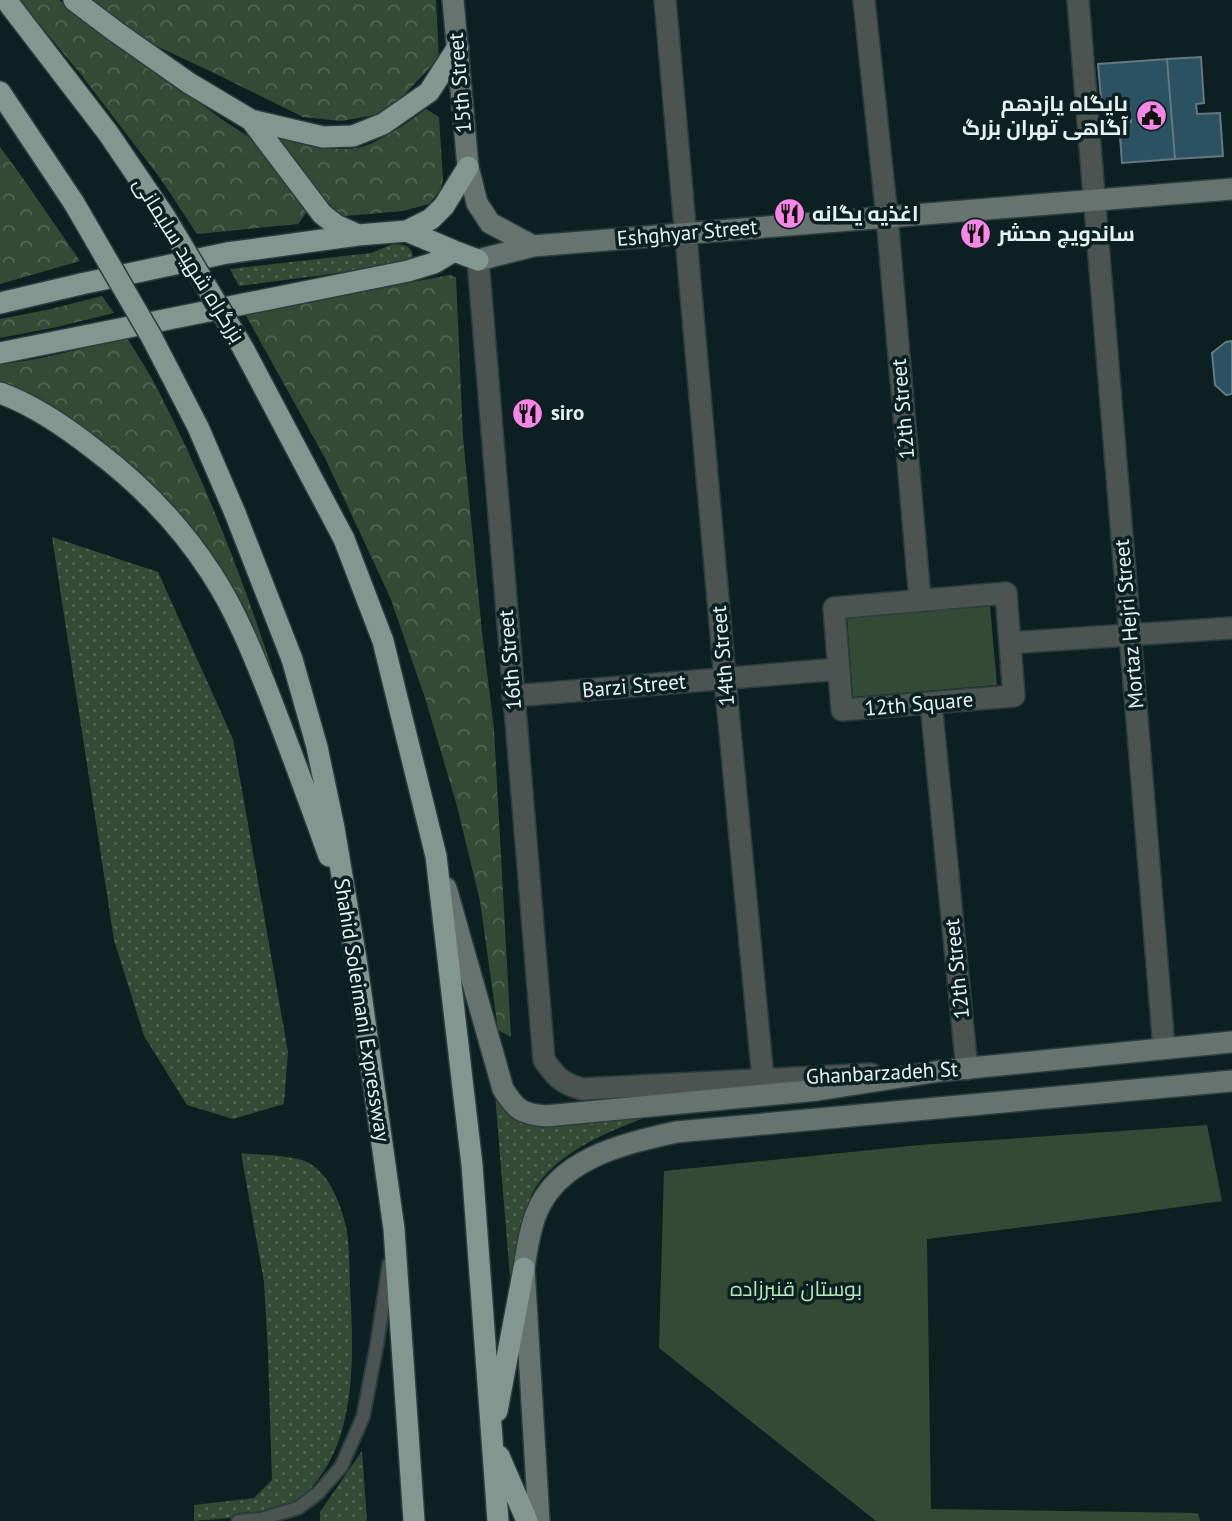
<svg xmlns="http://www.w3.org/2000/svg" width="1232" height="1521" font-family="'PT Sans',Cairo,sans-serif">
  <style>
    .green { fill: #334b35 }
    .forest { fill: url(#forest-crowns) }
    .garden { fill: url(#garden-dots) }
    .building { fill: #2b5263; stroke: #65777f; stroke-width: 2 }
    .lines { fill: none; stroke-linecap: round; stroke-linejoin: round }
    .service-casing { stroke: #2b3d3e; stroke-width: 16 }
    .minor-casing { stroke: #2b3d3e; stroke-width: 24 }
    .secondary-casing { stroke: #2b3d3e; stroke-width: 24 }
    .trunk-casing { stroke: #2b3d3e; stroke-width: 24 }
    .service { stroke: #4b5451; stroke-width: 12 }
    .minor { stroke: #4b5451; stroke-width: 21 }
    .secondary { stroke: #66736f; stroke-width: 21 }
    .trunk { stroke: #849690; stroke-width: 21 }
    .trunk-bridge-casing { stroke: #2b3d3e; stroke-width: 24; stroke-linecap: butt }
    .trunk-bridge { stroke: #849690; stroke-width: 21 }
    .labels { text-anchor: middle; stroke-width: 7; stroke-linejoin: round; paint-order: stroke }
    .street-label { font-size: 21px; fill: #e6f2f2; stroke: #0d2021 }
    .poi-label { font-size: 21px; font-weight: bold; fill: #e6f2f2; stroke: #0d2021; text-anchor: start }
    .park-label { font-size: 21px; fill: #b3e6b8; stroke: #0d2021 }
  </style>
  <defs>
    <pattern id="forest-crowns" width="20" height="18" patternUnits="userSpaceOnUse" patternTransform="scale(1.75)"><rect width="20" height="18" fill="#334b35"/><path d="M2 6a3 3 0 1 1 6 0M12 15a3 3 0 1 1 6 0" fill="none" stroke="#516553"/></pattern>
    <pattern id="garden-dots" width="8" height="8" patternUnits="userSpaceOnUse" patternTransform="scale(1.75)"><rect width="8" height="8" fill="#334b35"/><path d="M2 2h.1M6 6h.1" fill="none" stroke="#516553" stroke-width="1.8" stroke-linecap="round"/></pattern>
  </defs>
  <rect width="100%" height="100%" fill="#0d2021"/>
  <path class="green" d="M990,606L997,685L853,697L847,618Z
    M1207,1125L1222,1201L1121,1215L927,1239L931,1509L1198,1513L1200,1521H876L659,1348L664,1171L920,1145Z"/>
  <path class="forest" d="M19,0H59L223,120L249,137L270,154L302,198L306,213L298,224L197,234L160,178L79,72Z
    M87,0H436L439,58L387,113L341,121L303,117L214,73L148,42Z
    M426,109L439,117L443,179L441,189L429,204L403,211L333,217L271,133C296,142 328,152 356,148C373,147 412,120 426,109Z
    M0,147L27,184L80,261L0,284Z
    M450,275L456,277L463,437L482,632L494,729L511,1037L498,1030L480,901L457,806L426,701L390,597L325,458L244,312C314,304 381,287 450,275Z
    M102,296L114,313L57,327L0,338V319L51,309Z
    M126,336C138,356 151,375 161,396C212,495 254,607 286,714L201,547L0,387V364C43,360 85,348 126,336Z"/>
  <path class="garden" d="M393,244C403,245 410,244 413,255L411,260L362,270L239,286L230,269L371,253Z
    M52,537L158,572L233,739L288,1052L284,1104L233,1119L187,1105L144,1036L114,940Z
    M494,1083L506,1110L641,1113L642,1119C605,1132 550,1157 532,1194C525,1209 523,1225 521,1242C518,1261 515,1281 512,1301Z
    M241,1153C259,1155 294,1155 309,1163C330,1175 341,1205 346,1227C350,1246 349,1266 350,1285C352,1330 355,1374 345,1418C339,1448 323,1481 298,1500C275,1517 223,1518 194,1521V1505L254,1498L272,1480L268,1353L264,1282Z
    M362,1451L367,1521H320V1512Z"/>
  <path class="building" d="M1201,57L1204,103L1196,104L1197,114L1220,113L1223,156L1175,159L1167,59Z
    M1167,59L1175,159L1122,163L1119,123L1131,122L1129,108L1102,110L1098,64Z
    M1232,341V394L1226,395L1215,385L1212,353L1226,342Z"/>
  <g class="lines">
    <defs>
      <path id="service" d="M238,1521L261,1519L298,1508L318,1493L341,1467L363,1417L377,1344L389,1264"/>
      <path id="minor" d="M665,0L725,679L763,1079
        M864,0L887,217L920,600
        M1078,0L1164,1048
        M478,260L544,1060C556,1077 561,1083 582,1089L871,1074
        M1006,593L1014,696L842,710L834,608Z
        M1010,643L1232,628
        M513,696L839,669
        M931,703L967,1069"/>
      <path id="secondary" d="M453,0L468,167L477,203L490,223L533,246
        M478,260L533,246L1232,189
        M446,888L503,1089C516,1110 522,1114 546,1116L818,1090L940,1071L1232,1042
        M539,1521L524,1268C527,1249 529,1232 536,1214C558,1158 623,1144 676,1132L1232,1081"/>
      <path id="trunk" d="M6,0L108,133
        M74,0L115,31L189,83L251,120L323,137L353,136L383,124L429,92L458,47
        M0,92L74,203
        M251,120L322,214L336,225L358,235
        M407,231L454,251L478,260
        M0,303L81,284L227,253L358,235L407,231L431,219L444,206L468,167
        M0,353L408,271L434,263L454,251
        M0,393C34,405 67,428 95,450C140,484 180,525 211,573C236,611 253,654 270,697C290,749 310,803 329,856
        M235,513L292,659L317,747L334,828L357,965L394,1229L414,1521
        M344,539L383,641L436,856L472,1165L498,1521
        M497,1411L524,1268
        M499,1456L527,1521"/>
    </defs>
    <use href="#service" class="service-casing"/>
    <use href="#minor" class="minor-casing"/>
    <use href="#secondary" class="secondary-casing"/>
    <use href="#trunk" class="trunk-casing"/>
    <use href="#service" class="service"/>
    <use href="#minor" class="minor"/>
    <use href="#secondary" class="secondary"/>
    <use href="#trunk" class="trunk"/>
    <defs>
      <path id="trunk-bridge" d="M108,133L165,217L243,348L344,539
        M74,203L151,336L198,427L235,513"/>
    </defs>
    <use href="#trunk-bridge" class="trunk-bridge-casing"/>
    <use href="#trunk-bridge" class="trunk-bridge"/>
  </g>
  <defs>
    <symbol id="civic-disc" viewBox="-11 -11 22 22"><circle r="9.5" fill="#fa87e7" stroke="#0d2021"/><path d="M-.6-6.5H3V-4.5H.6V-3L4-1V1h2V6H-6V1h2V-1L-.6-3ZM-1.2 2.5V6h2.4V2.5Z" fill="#111"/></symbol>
    <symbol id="restaurant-disc" viewBox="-11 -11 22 22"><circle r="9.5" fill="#fa87e7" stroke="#0d2021"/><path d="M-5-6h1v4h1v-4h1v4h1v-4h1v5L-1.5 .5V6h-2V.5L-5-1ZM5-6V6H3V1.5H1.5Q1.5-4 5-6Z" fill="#111"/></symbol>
  </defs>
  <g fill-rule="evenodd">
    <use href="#civic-disc" x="1134" y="98" width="35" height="35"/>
    <use href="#restaurant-disc" x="772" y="196" width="35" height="35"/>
    <use href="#restaurant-disc" x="958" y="216" width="35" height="35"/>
    <use href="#restaurant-disc" x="510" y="396" width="35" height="35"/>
  </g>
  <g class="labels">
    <g class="street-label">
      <text transform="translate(460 83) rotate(-95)" y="7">15th Street</text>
      <text transform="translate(687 233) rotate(-5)" y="7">Eshghyar Street</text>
      <text transform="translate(189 260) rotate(58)" y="7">بزرگراه شهید سلیمانی</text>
      <text transform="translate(903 409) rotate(-95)" y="7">12th Street</text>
      <text transform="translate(1129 624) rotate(-95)" y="7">Mortaz Hejri Street</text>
      <text transform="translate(723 656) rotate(-95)" y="7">14th Street</text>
      <text transform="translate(510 660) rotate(-95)" y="7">16th Street</text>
      <text transform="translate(634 686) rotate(-5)" y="7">Barzi Street</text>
      <text transform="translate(919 704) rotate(-5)" y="7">12th Square</text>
      <text transform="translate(957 969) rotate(-96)" y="7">12th Street</text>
      <text transform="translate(362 1010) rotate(81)" y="7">Shahid Soleimani Expressway</text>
      <text transform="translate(882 1073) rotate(-3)" y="7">Ghanbarzadeh St</text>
    </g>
    <g class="poi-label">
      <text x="1128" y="111" text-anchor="end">پایگاه یازدهم<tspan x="1128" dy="24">آگاهی تهران بزرگ</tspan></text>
      <text x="812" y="221">اغذیه یگانه</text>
      <text x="998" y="241">ساندویچ محشر</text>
      <text x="551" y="420">siro</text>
    </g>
    <g class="park-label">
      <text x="796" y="1296">بوستان قنبرزاده</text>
    </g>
  </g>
</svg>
